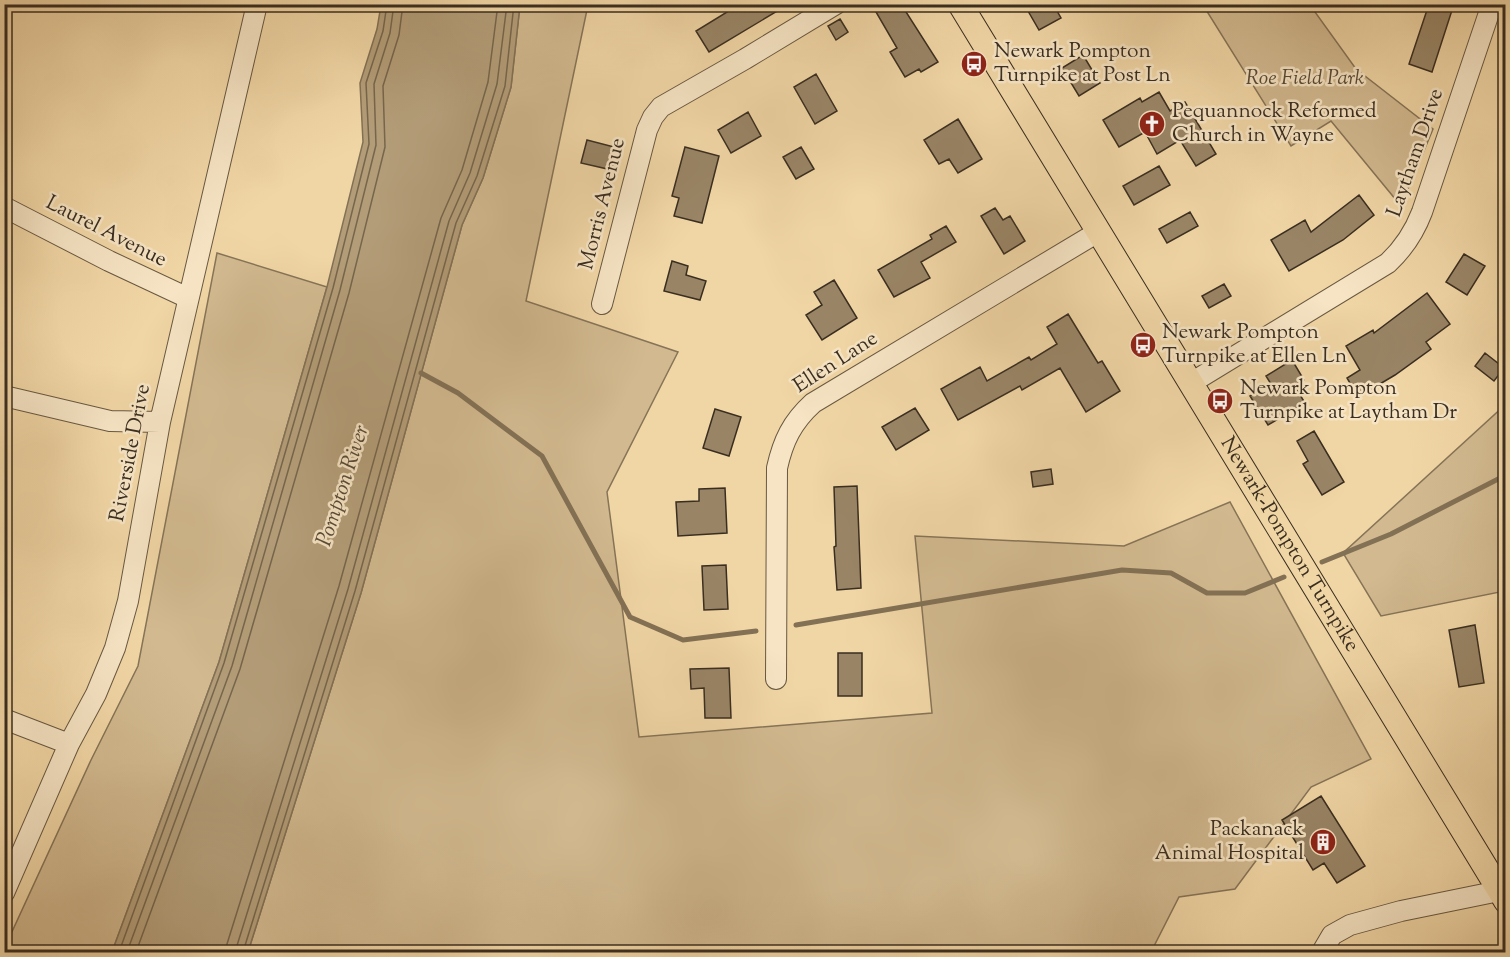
<svg xmlns="http://www.w3.org/2000/svg" width="1510" height="957" font-family="'Sorts Mill Goudy',serif">
<style>
.green{fill:#d2b98f;stroke:#867458;stroke-width:1.5}
.water{fill:#b39d78;stroke:#837155;stroke-width:1.5}
.lines{fill:none;stroke-linecap:round;stroke-linejoin:round}
.shore{stroke:#76664c;stroke-width:1.5}
.stream{stroke:#837155;stroke-width:5}
.building{fill:#998566;stroke:#3a2e21;stroke-width:1.5}
.minor-casing{stroke:#685842;stroke-width:22}
.major-casing{stroke:#3a2e21;stroke-width:26}
.minor{stroke:#f6e4c4;stroke-width:20}
.major{stroke:#f1d6a5;stroke-width:24}
.labels{text-anchor:middle;dominant-baseline:central;stroke-width:5;stroke-linejoin:round;paint-order:stroke}
.poi-label{font-size:21px;fill:#3a2e21;stroke:#f6e4c4;text-anchor:start}
.park-label{font-size:21px;font-style:italic;fill:#584a37;stroke:#f6e4c4}
.street-label{font-size:21px;fill:#3a2e21;stroke:#f6e4c4}
.water-label{font-size:22px;font-style:italic;fill:#584a37;stroke:#f6e4c4}
</style>
<rect width="100%" height="100%" fill="#f1d6a5"/>
<filter id="stains"><feTurbulence type="fractalNoise" baseFrequency=".00333" numOctaves="4"/><feColorMatrix values="0 0 0 0 .2 0 0 0 0 .09 0 0 0 0 .02 0 0 0 .5 -.17"/></filter>
<radialGradient id="worn" r=".72"><stop offset=".6" stop-color="#630" stop-opacity="0"/><stop offset="1" stop-color="#630" stop-opacity=".3"/></radialGradient>
<path class="green" d="M520 5H588L526 301 678 352 607 492 639 737 932 713 915 536 1124 546 1230 502 1371 759 1311 787 1235 889 1179 897 1151 952H248L361 593 462 225 483 178 511 87Z
M1203 5H1310L1356 69 1433 129 1401 206 1331 121 1291 146Z
M217 253 327 287 219 662 112 952H5V947L91 760 138 666Z
M1505 405V591L1381 616 1343 553Z"/>
<path class="water" d="M381 5H520L511 87 483 178 462 225 361 593 248 952H112L219 662 327 287 363 142 360 83 377 29Z"/>
<g class="lines">
<path class="shore" d="M119 952 224 663 333 288 369 144 366 83 383 31 387 4
M127 952 232 666 340 290 376 145 374 84 390 33 394 4
M136 952 240 669 349 293 385 147 383 86 399 35 403 4
M226 952 227 944 339 586 441 218 462 170 488 82 498 4
M235 952 348 589 449 221 470 173 497 84 507 4
M243 952 355 591 456 223 477 176 505 86 514 4"/>
<path class="stream" d="M421 373 458 393 542 456 630 617 683 640 756 631
M1322 562 1391 534 1506 475
M796 625 1122 570 1171 573 1207 593H1245L1284 577"/>
</g>
<path class="building" d="M740 4H789L709 52 696 31Z
M888 4H901L938 62 921 72 919 69 905 77 890 52 897 48 876 12Z
M1024 4H1053L1061 18 1039 30Z
M1429 4H1454L1432 72 1409 64Z
M840 19 848 32 836 40 828 26Z
M1083 55 1100 83 1079 96 1062 68Z
M816 74 837 111 815 124 794 87Z
M1159 92 1170 111 1185 102 1216 154 1196 166 1180 140 1157 154 1145 132 1119 147 1103 120 1140 98 1142 102Z
M748 112 761 136 731 153 718 130Z
M958 119 982 159 958 173 949 159 939 164 924 140Z
M587 140 618 148 612 170 581 163Z
M685 147 719 156 702 223 674 216 679 198 672 196Z
M801 147 814 169 796 179 783 157Z
M1159 166 1170 185 1134 205 1123 186Z
M1359 195 1374 215 1343 240 1289 271 1271 240 1305 220 1311 232Z
M995 208 1003 220 1010 216 1025 241 1004 254 981 216Z
M1190 212 1198 226 1167 243 1159 229Z
M946 226 956 242 921 262 930 278 894 297 878 270 932 239 930 235Z
M1464 254 1485 266 1467 295 1446 282Z
M672 261 688 266 686 275 706 281 700 300 664 291Z
M834 280 857 318 822 340 806 315 822 305 814 292Z
M1224 284 1231 296 1209 308 1202 296Z
M1427 293 1450 324 1426 342 1431 349 1395 375 1358 397 1347 378 1360 370 1346 346 1373 330 1374 333Z
M1068 314 1098 363 1102 361 1120 391 1086 412 1060 368 1022 390 1020 386 958 420 941 389 980 367 987 381 1029 357 1031 360 1057 344 1047 327Z
M1485 353 1504 368 1494 381 1475 366Z
M1292 360 1304 380 1294 385 1305 403 1268 425 1250 396 1271 384 1266 376Z
M915 408 929 430 896 450 882 427Z
M715 409 741 417 729 456 703 448Z
M1314 431 1344 482 1322 495 1303 464 1308 461 1297 441Z
M1051 469 1053 484 1033 487 1031 472Z
M857 486 861 588 837 590 834 547 836 546 834 487Z
M725 488 727 533 678 536 676 502 699 501V489Z
M726 565 728 609 704 610 702 566Z
M1475 625 1484 683 1459 687 1449 630Z
M838 653H862V696H838Z
M729 668 731 718H705L704 688 691 689 690 669Z
M1321 796 1365 866 1337 883 1324 863 1313 870 1282 820Z"/>
<g class="lines">
<defs>
<path id="minor" d="M4 207 109 261 188 298
M602 304 647 130 653 117 661 107 745 59 836 4
M1191 383 1388 263C1404 248 1414 233 1422 212L1492 4
M4 396 110 421 160 422
M776 679 777 468C783 441 792 422 813 403L1098 232
M4 719 69 744
M4 893 69 744 96 694 115 648 128 601 160 422 257 4
M1322 952 1332 935 1350 925 1401 911 1499 891"/>
<g id="major">
<path id="s1" d="M960 4 1506 901"/>
</g>
</defs>
<use href="#minor" class="minor-casing"/>
<use href="#major" class="major-casing"/>
<use href="#minor" class="minor"/>
<use href="#major" class="major"/>
</g>
<defs>
<symbol id="bus-disc" viewBox="-11 -11 22 22"><circle r="9.5" fill="#8f2418" stroke="#f6e4c4"/><path d="M-5-6H5V4H4V6H2V4H-2V6H-4V4H-5ZM-3.5-4V0h7V-4ZM-3.5 1.2v1.5H-2V1.2ZM2 1.2v1.5H3.5V1.2Z" fill="#fff"/></symbol>
<symbol id="church-disc" viewBox="-11 -11 22 22"><circle r="9.5" fill="#8f2418" stroke="#f6e4c4"/><path d="M-1.2-6h2.4v3.5h3.3v2.4h-3.3V6h-2.4V-.1h-3.3v-2.4h3.3Z" fill="#fff"/></symbol>
<symbol id="building-disc" viewBox="-11 -11 22 22"><circle r="9.5" fill="#8f2418" stroke="#f6e4c4"/><path d="M-4-6H4V6H1V3H-1V6H-4ZM-2.5-4.3h1.7v1.8h-1.7ZM.8-4.3h1.7v1.8H.8ZM-2.5-1h1.7V.8h-1.7ZM.8-1h1.7V.8H.8Z" fill="#fff"/></symbol>
</defs>
<g fill-rule="evenodd">
<use href="#bus-disc" x="959" y="49" width="30" height="30"/>
<use href="#church-disc" x="1137" y="109" width="30" height="30"/>
<use href="#bus-disc" x="1128" y="330" width="30" height="30"/>
<use href="#bus-disc" x="1205" y="386" width="30" height="30"/>
<use href="#building-disc" x="1308" y="827" width="30" height="30"/>
</g>
<g class="labels">
<g class="poi-label">
<text x="994" y="52">Newark Pompton<tspan x="994" dy="24">Turnpike at Post Ln</tspan></text>
<text x="1172" y="112">Pequannock Reformed<tspan x="1172" dy="24">Church in Wayne</tspan></text>
<text x="1162" y="333">Newark Pompton<tspan x="1162" dy="24">Turnpike at Ellen Ln</tspan></text>
<text x="1240" y="389">Newark Pompton<tspan x="1240" dy="24">Turnpike at Laytham Dr</tspan></text>
<text x="1304" y="830" text-anchor="end">Packanack<tspan x="1304" dy="24">Animal Hospital</tspan></text>
</g>
<g class="park-label">
<text x="1305" y="79">Roe Field Park</text>
</g>
<g class="street-label">
<text transform="translate(1416 153) rotate(-71)">Laytham Drive</text>
<text transform="translate(603 204) rotate(-76)">Morris Avenue</text>
<text transform="translate(106 232) rotate(27)">Laurel Avenue</text>
<text transform="translate(836 363) rotate(-33)">Ellen Lane</text>
<text transform="translate(131 453) rotate(-79)">Riverside Drive</text>
<text stroke="none"><textPath href="#s1" startOffset="633">Newark-Pompton Turnpike</textPath></text>
</g>
<g class="water-label">
<text transform="translate(344 486) rotate(-72)">Pompton River</text>
</g>
</g>
<rect width="1510" height="957" fill="none" stroke="#f1d6a5" stroke-width="24"/>
<rect x="6" y="6" width="1498" height="945" fill="none" stroke="#3a2e21" stroke-width="3"/>
<rect x="12" y="12" width="1486" height="933" fill="none" stroke="#3a2e21" stroke-width="1.5"/>
<rect width="100%" height="100%" filter="url(#stains)"/>
<rect width="100%" height="100%" fill="url(#worn)"/>
</svg>
